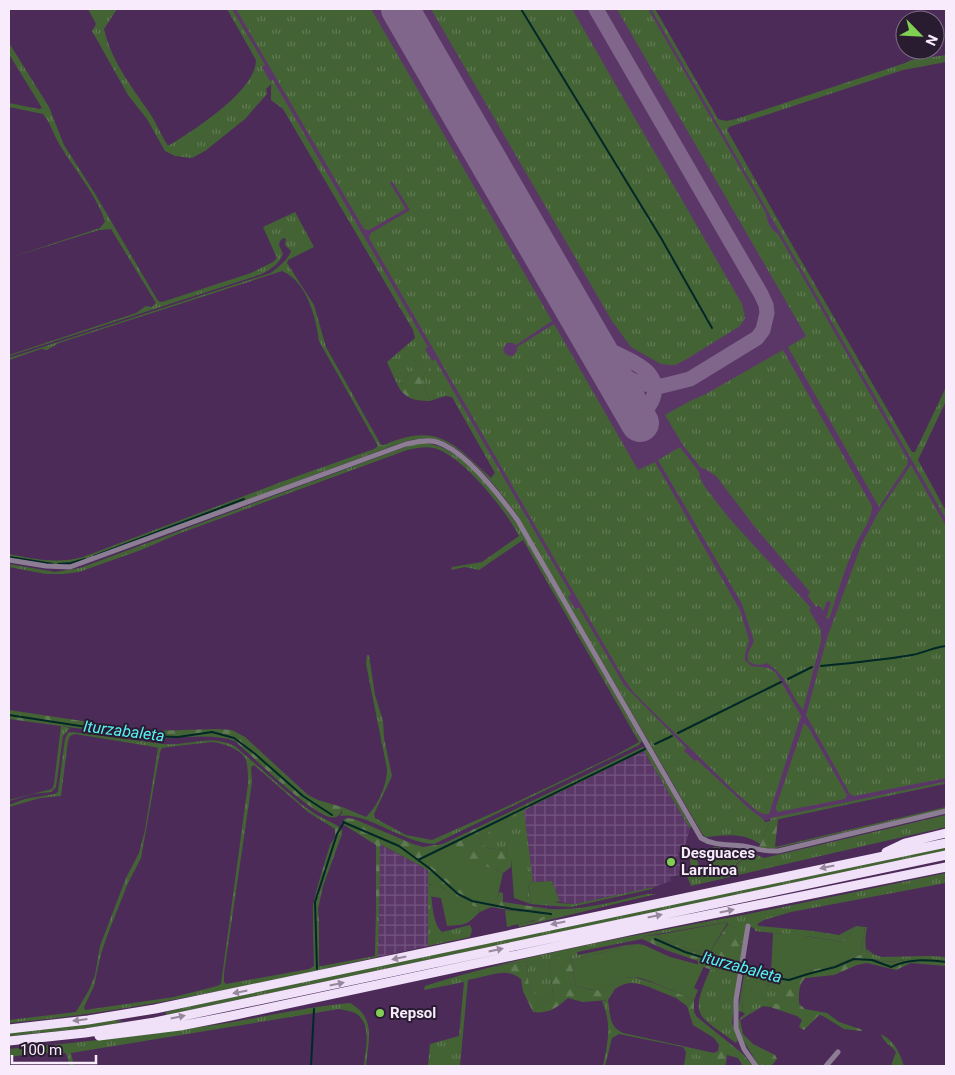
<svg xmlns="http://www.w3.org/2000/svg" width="955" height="1075" font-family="Roboto,sans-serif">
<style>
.built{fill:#5b3768}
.industrial{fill:url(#industrial-grid)}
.grass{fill:url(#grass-tufts);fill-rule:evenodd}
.forest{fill:url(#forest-firs)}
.green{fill:#446335}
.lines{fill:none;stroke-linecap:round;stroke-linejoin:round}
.stream{stroke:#022727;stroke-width:2}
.taxiway{stroke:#80668b;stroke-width:15}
.runway{stroke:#80668b;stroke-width:38}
.street{stroke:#8d7d94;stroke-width:5}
.highway{stroke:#f1e1f8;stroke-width:9}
.oneway{fill:#97889e}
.poi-dot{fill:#7fd052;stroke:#2a1c30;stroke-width:2}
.labels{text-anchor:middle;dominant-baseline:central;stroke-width:4;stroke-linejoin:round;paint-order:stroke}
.poi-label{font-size:15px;font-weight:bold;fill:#f7ebfc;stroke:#2a1c30;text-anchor:start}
.water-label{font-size:16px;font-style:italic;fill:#54f3f5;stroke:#2a1c30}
</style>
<defs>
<pattern id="industrial-grid" width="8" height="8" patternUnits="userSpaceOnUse" patternTransform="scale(1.25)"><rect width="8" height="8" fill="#5b3768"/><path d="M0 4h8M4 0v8" fill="none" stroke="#73547e"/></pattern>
<pattern id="grass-tufts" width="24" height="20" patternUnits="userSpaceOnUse" patternTransform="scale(1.25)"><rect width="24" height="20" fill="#446335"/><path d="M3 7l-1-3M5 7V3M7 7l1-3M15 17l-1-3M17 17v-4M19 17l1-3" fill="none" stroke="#607a53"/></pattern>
<pattern id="forest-firs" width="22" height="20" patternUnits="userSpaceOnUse" patternTransform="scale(1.25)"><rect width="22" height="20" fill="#446335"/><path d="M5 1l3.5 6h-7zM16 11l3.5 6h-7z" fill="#607a53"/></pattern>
</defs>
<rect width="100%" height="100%" fill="#4c2b59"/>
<path class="built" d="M228 9H655L946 514V784L704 833Z"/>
<path class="industrial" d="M644 751 690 829 684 849 678 853 682 870 679 871V875L670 877 671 881 651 888 575 904 560 902 552 881 533 882 524 810Z
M379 844 428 870V946L378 957Z"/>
<path class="grass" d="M88 9H117L104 29C111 60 131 86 149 112 156 122 161 135 168 146 193 131 256 91 256 60L227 9H232L265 65 262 67 270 81 273 80 428 347 425 349 432 361 435 359 571 594 568 597 575 609 579 608 624 685 686 748 684 751 695 761 697 760 752 811 762 818 765 822 770 821 771 818 944 782V784L770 821 760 844C743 832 726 835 706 837L703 835 517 515C499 490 467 447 436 439 426 437 416 439 406 441L77 563 50 565 9 558V554C33 559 58 564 83 557L292 478 374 449 378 446 319 341C316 318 307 281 282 271L59 343 47 350 41 349 9 360V358L271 273C278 267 288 260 291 251L285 245 286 239 283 238 280 241 279 245 283 254C279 264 271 269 262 274L9 356V355L136 313 146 306 152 307 156 303 111 229 99 230 9 258 100 228 105 222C100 200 70 163 58 142 53 133 50 122 43 114L9 107V103L39 109 42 108 9 54V43L49 107 64 145 94 192 158 301 162 302 251 273 273 262 277 258 263 227 295 212 314 247 288 260 287 263 314 305 326 347 381 445H384C438 422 453 443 491 478L495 473 452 397 445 396 430 401 422 381 424 374 429 371 421 366 413 359 414 371 405 377 406 379 404 384 396 382 387 362 415 338 413 330 283 109 271 100V84L266 89 267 94 245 119 205 151 192 158 175 156 165 151 147 119 128 95 92 31 96 24Z
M236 9H371L552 321 516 345 513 343H507L503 349C505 355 507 356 513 356L517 351V347L554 324 638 470 655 462 740 610 749 640 745 655V660L751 666 769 668 776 673 801 716 769 814H764L757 811 733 790 634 693 624 679 369 238 371 233 410 210 392 181 390 183 406 209 369 230 364 229Z
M431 9H572L742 304 745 318 740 326 685 360 675 365H670L661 364 631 347 612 321Z
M617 9H648L766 213C767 222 770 229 778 234L908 460 907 465 879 507 788 347 806 336Z
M651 9H655L718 119 726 121 736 119 905 63 911 60 946 55V62L903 70 729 127 727 130 795 250 912 452H915L919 444 946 387V401L918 460 946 511V519Z
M783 350 872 506C871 521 863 530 857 542 845 566 838 592 830 617L826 619 831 602 827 601 823 611 819 605 816 607 808 596 810 592 755 527 716 476 705 469 701 468 683 445 665 415 690 401 706 394Z
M421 443C463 443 499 500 521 530L642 741 639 745 434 844C403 843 365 811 340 816L342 813V807L366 817C378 806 387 785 387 769L366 664 367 655H369L375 695 383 721 384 738 392 776 374 814 375 818 406 835 432 840 495 812 614 756 639 742 523 540 479 570 465 567 451 570 452 567 482 562 519 536C506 510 462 455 434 448 425 446 415 448 407 450L178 534 141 550 79 572 63 574H46L9 567V564L55 572 80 568 411 445Z
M680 447 699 472 700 478 705 487 728 517 811 608 809 610 821 630V641L803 710C788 691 789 678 767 663 761 666 753 665 748 661V653L754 641 742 604 658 460Z
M911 465 946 526V778L854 796 850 794 806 715 827 638 862 543 878 513Z
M804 723 808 727 847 795 845 799 778 812 776 810V807Z
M61 726 70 728 63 736 56 787 51 792 33 794 9 801V800L52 789 54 784Z
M72 732 163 744C190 746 212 733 236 747L301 804 315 814 338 826 335 829 308 812 254 765 251 767 252 782 224 973V982L226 984 309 969 314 966H321L375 956 376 909 379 911 378 957C256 984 133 1012 9 1023V1020L76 1012 89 990 95 975 100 946 126 878 139 853 145 830 158 748 155 747 75 734 70 736 68 741 61 796 40 798 9 807V805L25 799 55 794 58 792 65 739 68 733ZM212 742C222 743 242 749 246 760 248 767 248 776 248 784L221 984 217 986 174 997 85 1010 84 1007 94 986 101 954 107 936 128 883 141 858 160 752 162 748 168 747Z
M643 747 646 748 691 826 690 829 644 751 530 807 528 803Z
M946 807V809L772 849 775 847Z
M524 810 533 882 528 884 531 904 528 903 527 887 520 852 509 838 506 850 488 848 480 842 479 838Z
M946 815V827L691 886 686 874 691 870 690 861 693 850 702 873 710 870 715 877 731 872 740 861 751 858 755 854 764 858Z
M946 845V851L166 1015V1012L190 1006Z
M946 873V883L791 912 764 920 757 924 759 926 813 931V937L755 931 754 928 746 925 743 945 738 940V929L728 924 727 922 646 936 642 939 577 952 578 955 627 945 637 944 571 960 570 957 549 961 553 995 547 1004C525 991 529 984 527 961L494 967V974L468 980 460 1066H428L430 1044 459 1036 464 982 424 990 425 986C523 955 626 937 727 918 801 904 873 888 946 873Z
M318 885 323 886 318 909 319 921 313 923V905Z
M654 887 652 889 571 907 541 905V900H552L558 903 575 904Z
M647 894H656L536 923 552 916 550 909C583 911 615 901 647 894Z
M428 896H431C433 908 433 924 442 932L470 925 472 930 470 937 428 946Z
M867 949 873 954 882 957 930 956 946 957V966L911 963 909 961C904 959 902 961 897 961 886 962 878 962 868 956Z
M722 969 738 973 732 1023 738 1040 736 1043C697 1014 689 1018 710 970Z
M634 977 654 983 649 987C635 982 626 981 615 989L612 985 623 978Z
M779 981 786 983V1004H771L770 1007 763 1006 740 1020 743 1034 747 1038H742C738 1026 734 1023 745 1014L743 1012 742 999 765 1000C767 988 766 984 779 981Z
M608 1000C610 1014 609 1027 623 1033L696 1049 697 1054 726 1064 725 1066H684L686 1052 683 1047 619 1034 612 1038 605 1066H603C608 1042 612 1024 602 1001Z
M350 1003C377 1018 368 1041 366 1066H364C365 1050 373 1023 355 1013 351 1011 344 1010 339 1009L71 1053 74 1066H70L66 1053H39L9 1057V1049C80 1043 151 1034 221 1024 264 1017 306 1007 350 1003Z
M112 1020 123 1021 114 1024 80 1029 9 1036V1032Z
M881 1034C895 1042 899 1051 904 1066H891L896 1052C891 1045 883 1042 881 1034Z"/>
<path class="forest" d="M407 358 413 359 421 366H429L431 370 424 374 422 381 430 401C413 401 403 398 396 382L404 384 406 379 405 377 414 371 412 368 407 365Z
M9 710 149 731 217 729 232 730 245 737 308 795 318 800 342 807C342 814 337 819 330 817 310 813 253 757 235 741 208 732 179 740 150 738L9 719Z
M528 803 530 807 479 838 480 842 488 848 506 850 508 857 511 858V867L503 873 493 869 497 899 499 892 503 893V902L550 909 552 916 536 923 519 927 518 924 535 921 524 912 491 907 480 912 479 908C474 906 468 905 463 903 450 897 443 882 428 885V870L380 844 379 911 376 909V845L341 823 346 818 354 819 413 844 423 847 443 844Z
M778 819 775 847 772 849 759 847 770 821Z
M338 826 342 830V834L323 886 318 885 330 845 335 837V829Z
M714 847 750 851 755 854C750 859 746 857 741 860 731 867 731 878 715 877L710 870 705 854 709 850Z
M319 921V966H314L313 923Z
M728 924 738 929V940L743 945 738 973 722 969 712 970 698 965V961L666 950 642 939 646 936 657 935 665 941 708 955Z
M856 926 846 940 843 942 813 937V931L839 935Z
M865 927H867C862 955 868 964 898 961 903 961 904 959 909 961L911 963 896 970 867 963 857 965 834 975 805 978C798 986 799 993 799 1004L805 1009 827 1013 839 1022 863 1030 861 1031 844 1029 823 1016 819 1015 804 1030 799 1027 802 1020 797 1016 770 1007 771 1004H786V984C779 981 774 981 768 986L761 978H750L745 981 742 1001 743 1012 738 1011 745 969C781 974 828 972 861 954Z
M570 956 576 986C592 991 597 992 612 985L615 989 608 1000 583 1002 568 998C556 1008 549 1014 533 1012L523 991 521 979C511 972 506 972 494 974V967L527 961C529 984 525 991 547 1004L553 995 549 961Z
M654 983 694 1000V1012L697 1017 743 1054 753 1066H743L738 1058 727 1055 726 1064 712 1061 696 1054V1049L714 1053 718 1051 719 1045 714 1038 693 1025 687 1006 676 998 649 987Z
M742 1038H747L753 1044 775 1055 777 1059 771 1066H759Z"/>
<path class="green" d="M509 838 519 839 520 852 527 853 528 903 514 898 511 858H508L506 850Z
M442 851H448L503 873 497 899 469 894 459 889 431 866 434 855Z
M552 881 560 902 542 900 541 905 531 904 528 884 533 882Z
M435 884 441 887 462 902 479 908 480 912C476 915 474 918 470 921 464 926 455 925 447 926L441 898 428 896V885Z
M505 910 545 914V916C533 922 520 923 507 927Z
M728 922 708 955 665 941 657 935Z
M856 926 865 927 861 954C835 968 800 973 771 972L773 933 792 934 843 942 846 940Z
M637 944 644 945 670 957 704 966 694 988 698 990 694 1000C679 995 646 976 632 977 624 977 620 981 614 984 600 992 590 991 576 986L571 960Z
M750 978H761L768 986 765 1000 754 1001 742 999 745 981Z"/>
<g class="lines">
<path class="stream" d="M521 9 661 238 712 328
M94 556 244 499
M9 557 53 564
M58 564 71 563 85 559
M821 666C852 663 882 660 912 655 924 653 934 647 946 646
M788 679 812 667
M9 715 145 736 178 737 212 732 234 738 254 753 303 796 332 815
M678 733 781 682
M655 744 672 736
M343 822 399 846 429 868 458 894 472 901 512 909 551 914
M418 860 645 749
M655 939 685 952 764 976 789 980 808 974 835 967 854 959 872 960 891 967C910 958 926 960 946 962
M317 969 315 902 337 834 344 822
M311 1066 314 1009"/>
<path class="taxiway" d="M596 9 761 294 766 305 767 313 763 330 757 338 690 379 662 386 644 384 632 380 616 371 604 360
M584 326C593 349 606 396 624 412 640 426 665 395 650 375 642 363 607 350 594 343"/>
<path class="runway" d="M400 9 640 423"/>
<path class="street" d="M9 560 46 566 70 567 406 444C416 442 427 439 437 442 466 451 500 496 518 521L701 838C714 846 728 844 743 846 757 848 762 852 778 851L946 811
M748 926 736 1000V1028L744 1049 756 1066
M826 1066 838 1052"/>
<path class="highway" d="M886 852 905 843 946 833
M9 1029 88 1020 155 1009 946 843
M99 1036 180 1026 231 1016 638 929 946 867
M9 1041 85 1033 155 1022 946 855"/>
</g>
<defs><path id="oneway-solid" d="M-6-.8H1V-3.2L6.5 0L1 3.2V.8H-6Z" transform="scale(1.25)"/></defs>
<g class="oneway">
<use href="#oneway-solid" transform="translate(827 867) rotate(168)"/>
<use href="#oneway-solid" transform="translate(727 911) rotate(-12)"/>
<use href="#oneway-solid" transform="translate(655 916) rotate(-12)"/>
<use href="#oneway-solid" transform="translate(558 923) rotate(168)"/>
<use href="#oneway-solid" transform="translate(496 950) rotate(-12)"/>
<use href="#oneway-solid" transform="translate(399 958) rotate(168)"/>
<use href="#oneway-solid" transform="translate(337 984) rotate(-12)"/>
<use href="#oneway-solid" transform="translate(240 992) rotate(169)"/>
<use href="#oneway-solid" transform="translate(178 1017) rotate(-12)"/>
<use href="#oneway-solid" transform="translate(80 1020) rotate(173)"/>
</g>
<g class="poi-dot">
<circle cx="671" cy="862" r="5"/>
<circle cx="380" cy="1013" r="5"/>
</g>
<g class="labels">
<g class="poi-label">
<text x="681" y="853">Desguaces<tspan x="681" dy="17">Larrinoa</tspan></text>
<text x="390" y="1013">Repsol</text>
</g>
<g class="water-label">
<text transform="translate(124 731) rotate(7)">Iturzabaleta</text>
<text transform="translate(742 967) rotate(15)">Iturzabaleta</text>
</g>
</g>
<rect width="955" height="1075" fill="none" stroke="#f7ebfc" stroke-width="20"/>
<g transform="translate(920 35) rotate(114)"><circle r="24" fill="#2a1c30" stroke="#7c6f82"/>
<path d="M0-4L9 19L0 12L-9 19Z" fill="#7fd052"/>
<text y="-8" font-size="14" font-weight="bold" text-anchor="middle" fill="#f7ebfc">N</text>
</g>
<path d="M12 1055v8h84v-8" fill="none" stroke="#f7ebfc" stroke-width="2.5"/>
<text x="20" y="1055" font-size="15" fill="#f7ebfc" stroke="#2a1c30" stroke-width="4" paint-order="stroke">100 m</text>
</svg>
